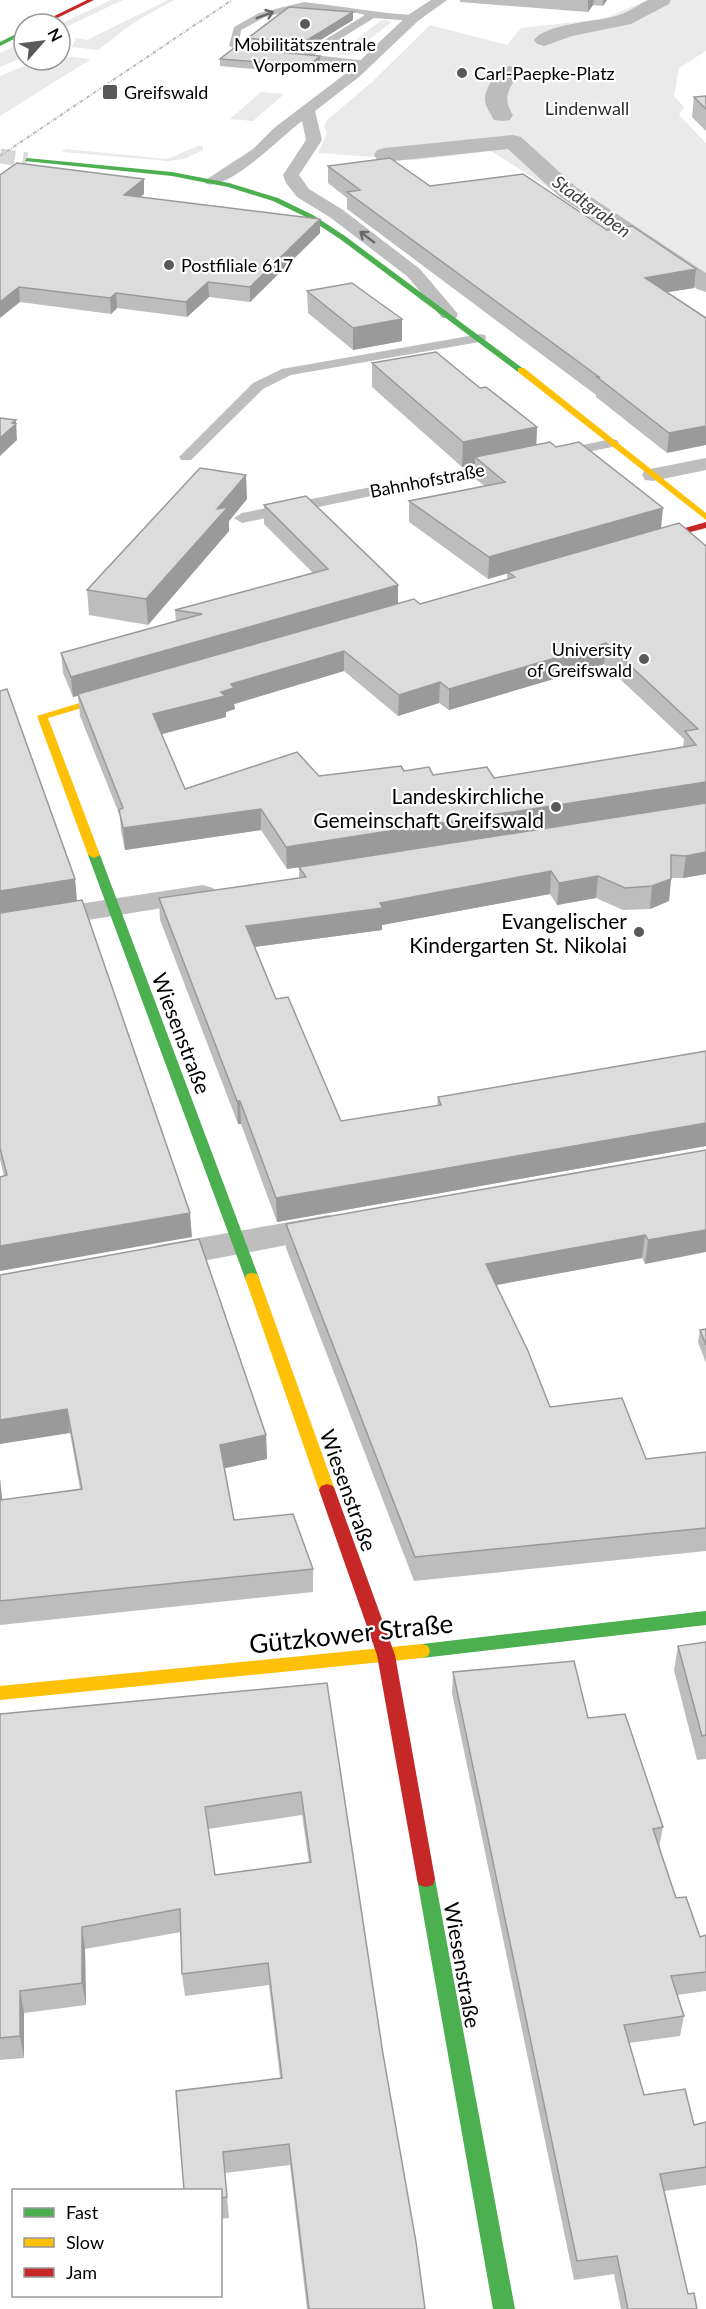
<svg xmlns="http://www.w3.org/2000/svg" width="706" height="2309" font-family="Lato,sans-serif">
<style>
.green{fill:#eaeaea}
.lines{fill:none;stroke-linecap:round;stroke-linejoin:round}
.canal{fill:#bcbcbc;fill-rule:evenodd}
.secondary-tunnel{stroke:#d9d9d9;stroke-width:15;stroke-dasharray:15 8;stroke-linecap:butt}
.lane{fill:#bebebe;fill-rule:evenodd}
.street{fill:#bebebe;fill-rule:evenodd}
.fast{fill:#4caf50;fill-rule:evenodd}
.slow{fill:#ffc107;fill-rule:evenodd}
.jam{fill:#c62828;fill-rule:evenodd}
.rail{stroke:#bdbdbd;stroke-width:2;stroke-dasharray:4 1.5 1 1.5;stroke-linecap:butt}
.wall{fill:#bdbdbd;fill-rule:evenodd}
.shaded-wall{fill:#9a9a9a}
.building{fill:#dcdcdc;stroke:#9a9a9a;stroke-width:1.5;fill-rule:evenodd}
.oneway{stroke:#686868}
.poi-dot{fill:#595959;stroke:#fff;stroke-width:2}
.labels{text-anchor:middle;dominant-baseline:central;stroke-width:4.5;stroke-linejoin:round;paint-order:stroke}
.far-poi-label{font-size:18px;fill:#000;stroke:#fff;text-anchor:start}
.far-park-label{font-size:18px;fill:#2f2f2f;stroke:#fff}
.far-water-label{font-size:18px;font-style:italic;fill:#404040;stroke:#fff}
.far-street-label{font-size:18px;fill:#000;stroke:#fff}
.poi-label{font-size:21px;fill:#000;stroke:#fff;text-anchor:end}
.street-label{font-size:21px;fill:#000;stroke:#fff}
.near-street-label{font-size:26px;fill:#000;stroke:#fff}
</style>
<rect width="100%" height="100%" fill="#fff"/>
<path class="green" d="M111 0H123L60 30V24Z
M168 0H174L133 23 98 50 72 47 76 38 87 40Z
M648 0H706V51L679 68 674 96 684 107 679 115 706 143V288L491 151 415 160 318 153 327 133 324 126 327 120 372 82 430 25 507 45 521 28 603 19Z
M386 20 392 22 349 55H336L380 21Z
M24 42V57L0 67V53Z
M60 56 91 59 0 116V76L39 60H60Z
M261 92 284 94 253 121 230 119Z
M198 146H203V150L184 159 168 161 62 152 66 149 167 159Z"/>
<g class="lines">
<path class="canal" d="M648 0H671L669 4 631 24 572 36 544 46 537 44 534 40C546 23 599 22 619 15 629 12 638 5 648 0Z
M510 66 517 68 520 72C510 87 501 97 513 115L510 120 502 121 494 120C491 114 486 108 485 101 484 88 498 69 510 66Z
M513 135 521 137 576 187 706 273V292L697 289 560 197 508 149 385 162 377 160 374 155 377 150 385 148Z"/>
<path class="secondary-tunnel" d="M0 156 27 160"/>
<path class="lane" d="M304 2C341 6 376 13 413 15L418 18 413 21 374 18 314 55 368 61 370 63 365 66 246 54 229 46 234 27 259 13ZM304 8 357 13 365 15 302 54 248 48 239 45 241 30 265 17Z
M480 334 485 335 486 338 485 341 291 375 263 389 191 460H181L179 457 253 383 282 369Z
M612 439 617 440 619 443 617 446 558 458 551 454 553 451Z
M505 460 510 461 512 464 510 467 242 523 234 518 242 513Z"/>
<path class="street" d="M431 0H447L418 21 359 77 315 111 322 140 299 175 309 189 343 210 420 269 458 314 456 318H442L408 277 331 218 297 197 286 183 283 175 306 140 302 121C283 135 230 190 206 184L204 181 253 149 274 128 349 71 408 15Z
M706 458V470L653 481 645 480 642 475 645 470Z
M203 885 213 888 217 894 213 900 0 934V916Z
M329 1215 341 1219 346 1227 341 1235 159 1269 147 1265 142 1257 147 1249 159 1245Z"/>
<path class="fast" d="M24 30V34L0 46V42Z
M27 158 172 172 229 183 278 198 313 215 345 236 525 370 518 372 340 239 308 218 273 201 228 187 172 176 25 161Z
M94 852 100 855 259 1278 257 1282H247L245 1278 88 855Z
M706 1611V1625L422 1658 416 1656 414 1651 416 1646 422 1644Z
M426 1871 433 1873 435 1879 515 2309H493L417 1879 419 1873Z"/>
<path class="slow" d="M518 368H524L706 513V520L518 372Z
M122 690 127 693 126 695 48 718 100 855 94 858 88 855 37 716Z
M252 1273 257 1274 259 1278 335 1490 333 1494 327 1496 321 1494 319 1490 245 1278 247 1274Z
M422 1644 428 1646 430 1651 428 1656 422 1658 0 1700V1686Z"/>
<path class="jam" d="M87 0H94L45 24H38Z
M706 522V528L644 544 639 541Z
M327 1484 333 1486 335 1490 395 1655 435 1879 433 1885 426 1887 419 1885 417 1879 377 1655 319 1490 321 1486Z"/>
<path class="rail" d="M0 156 232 0"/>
</g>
<path class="wall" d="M460 0H607L603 6 593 5 588 12 460 2Z
M353 20 301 52 248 46V38Z
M246 49 320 56V64L308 74 220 66V59Z
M706 96V131L692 117 694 97Z
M328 166 430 186 607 230 696 269 694 288 667 292 706 318 667 453 596 397V395L347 209V198L328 183Z
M0 175 144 194 140 197 320 233 250 302 209 297 187 317 117 308 111 314 20 302Z
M307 291 402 319V341L353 350 308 313Z
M372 363 480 388 537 427 536 445 661 528 706 546V874L683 878H671L669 901 650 909 623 910 596 898 557 905 550 894 382 925V930L254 947 276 999 341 1121 437 1106 438 1097 706 1051V1146L277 1222 241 1124H238L160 920 159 898 299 878V867L287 869 261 830 125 850 121 831 120 816 80 716 78 696 73 697 63 673 61 653 176 622 175 610 313 573 264 524V505L398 603 420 604 507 579V573L488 579 409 522V501L485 486 474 478 475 464 462 467 372 387ZM604 664 684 739 683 747 494 778 433 775 404 771 319 776 185 789 162 734 226 717V712L235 709 234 704 344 671 398 716 439 703 449 710Z
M247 499 229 521V531L148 625 89 615 87 590Z
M0 691 75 879 77 901 192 1237 4 1176 0 1159Z
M706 1150 645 1264 642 1258 496 1285 550 1407 646 1459 706 1452V1551L414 1581 286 1248V1224Z
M0 1275 266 1435 267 1459 224 1468 234 1520 313 1569V1592L0 1625V1479L2 1500 80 1489 70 1433Z
M706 1329V1363L698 1342 700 1330Z
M706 1642V1759L697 1760 674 1670 678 1646Z
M453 1672 588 1718 663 1827 659 1848 676 1898 700 1937 706 1935V1991L677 1995 684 2016 680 2036 629 2043 644 2095 694 2125 706 2122V2185L664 2191 688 2294 697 2309H621L614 2274 574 2280 452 1693Z
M327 1683 383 2054 425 2309H307L290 2165 225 2173 229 2218 220 2219V2190H184L280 2078 269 1985 185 1996 182 1974 181 1932 85 1949 86 2005 24 2013V2058L0 2060V1714ZM302 1815 309 1863 215 1875 208 1829Z"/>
<path class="shaded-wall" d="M588 0H594L593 5 588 12Z
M603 0H607L603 6Z
M353 12V20L301 52V44Z
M320 56V64L308 74V66Z
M144 179V194L125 210 124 195Z
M320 219V233L250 302V287Z
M696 269 694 288 644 296 645 278Z
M208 282 209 297 187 317 186 302Z
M19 287 20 302 0 318V302Z
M116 293 117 308 111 314 110 298Z
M402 319V341L353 350V328Z
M16 420 17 440 0 456V438Z
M706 426V445L667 453 669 433Z
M537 427 536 452 475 457V464L462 467 463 442Z
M246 475 247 499 229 521V531L148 625 146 599 217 509Z
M663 508 661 529 488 579 489 557Z
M398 585V604L73 697 71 677Z
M606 643 604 664 449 710V689Z
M344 651V671L234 704 235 709 226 712V717L155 736 153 714 221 692 231 684Z
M440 682 439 703 398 716 399 695Z
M706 782V804L287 869 286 847Z
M261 809V830L125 850 123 828Z
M706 852V874L683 878 686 856Z
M551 871 550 894 382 925V930L247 948 246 926 380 903Z
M598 876 596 898 557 905 559 883Z
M75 879 77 902 0 914V891Z
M671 879 669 901 650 909 652 886Z
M237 1101H240L241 1124H238Z
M706 1123V1146L277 1222 276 1198Z
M190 1213 192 1237 0 1271V1246Z
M706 1230V1252L645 1264 648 1240Z
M645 1235 642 1258 485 1287 486 1264Z
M67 1409 70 1433 0 1444V1420Z
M266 1435 267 1459 221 1469 220 1445Z
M0 1479 5 1524 0 1491Z
M82 1927 85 1949 86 2005 82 1983Z
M20 1991 24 2013V2058L20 2036Z"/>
<path class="building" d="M289 7 353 12 301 44 248 38Z
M238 45 246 49 320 56 308 66 220 59Z
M706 96V109L694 97Z
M390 158 430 186 523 174 607 230 632 226 696 269 645 278 706 318V426L669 433 597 377H599L347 192 360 190 328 166Z
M17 163 144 179 124 195 320 219 250 287 208 282 186 302 116 293 110 298 19 287 0 302V175Z
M352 283 402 319 353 328 307 291Z
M436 352 480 388 486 387 537 427 463 442 372 363Z
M0 418 16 420 12 423 16 424 0 438Z
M550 442 556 447 579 442 663 508 489 557 409 501 505 482 475 457Z
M200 468 246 475 217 509 228 507 146 599 87 590Z
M306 496 398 585 71 677 61 653 202 614 175 610 328 569 264 505Z
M679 523 706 546V782L286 847 261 809 123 828 119 810 123 808 78 694 414 599 420 604 515 577 508 572ZM606 643 698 729 685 731 696 745 494 778 487 767 433 775 429 767 404 771 401 766 319 776 297 752 185 789 153 714 225 696 221 692 234 688 231 684 344 651 399 695 440 682 449 689Z
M7 689 75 879 0 891V691Z
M706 803V852L686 856 671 855V879L652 886 625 888 598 876 559 883 551 871 380 903 383 908 246 926 276 999 288 997 341 1121 441 1105 438 1097 706 1051V1123L276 1198 240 1101H237L159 898 306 877 299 867Z
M82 900 190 1213 0 1246V1177L7 1175 0 1148V913Z
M706 1150V1230L648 1240 645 1235 486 1264 528 1351 550 1407 622 1398 646 1459 706 1452V1528L415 1557 286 1224Z
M199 1239 266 1435 220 1445 234 1520 293 1514 313 1569 0 1601V1491L1 1500 82 1489 67 1409 0 1420V1275Z
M706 1329V1345L700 1330Z
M706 1642V1735L702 1736 678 1646Z
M574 1661 588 1718 625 1714 663 1827 653 1829 676 1898 686 1897 700 1937 706 1935V1972L671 1976 684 2016 624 2025 644 2095 685 2089 694 2125 706 2122V2167L660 2174 688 2294 694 2293 697 2309H628L617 2256 577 2261 453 1672Z
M327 1683 383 2054 416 2242 425 2309H309L289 2144 223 2152 227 2197 220 2198V2190H184L176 2091 282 2078 268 1963 182 1974 180 1909 82 1927V1983L20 1991V2036L0 2038V1714ZM301 1792 311 1862 215 1875 205 1807Z"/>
<defs><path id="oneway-shaft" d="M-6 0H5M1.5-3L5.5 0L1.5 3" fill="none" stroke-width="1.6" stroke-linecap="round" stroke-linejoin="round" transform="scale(1.5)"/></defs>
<g class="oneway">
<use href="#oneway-shaft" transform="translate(265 15) rotate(-21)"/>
<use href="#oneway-shaft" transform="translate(367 237) rotate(-143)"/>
</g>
<g class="poi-dot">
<circle cx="305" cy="24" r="6"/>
<circle cx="462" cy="73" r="6"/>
<rect x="102" y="84" width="16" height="16" rx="3"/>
<circle cx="169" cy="265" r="6"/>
<circle cx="644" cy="659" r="6"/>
<circle cx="556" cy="807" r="6"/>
<circle cx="639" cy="932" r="6"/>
</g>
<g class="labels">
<g class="far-poi-label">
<text x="305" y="44" text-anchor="middle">Mobilitätszentrale<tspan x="305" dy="21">Vorpommern</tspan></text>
<text x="474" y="73">Carl-Paepke-Platz</text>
<text x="124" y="92">Greifswald</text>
<text x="181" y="265">Postfiliale 617</text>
<text x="632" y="649" text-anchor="end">University<tspan x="632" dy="21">of Greifswald</tspan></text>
</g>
<g class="far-park-label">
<text x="587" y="108">Lindenwall</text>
</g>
<g class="far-water-label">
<text transform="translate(592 206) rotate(36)">Stadtgraben</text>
</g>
<g class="far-street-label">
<text transform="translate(427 480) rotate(-11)">Bahnhofstraße</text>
</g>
<g class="poi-label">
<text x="544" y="795">Landeskirchliche<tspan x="544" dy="24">Gemeinschaft Greifswald</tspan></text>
<text x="627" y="920">Evangelischer<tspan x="627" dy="24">Kindergarten St. Nikolai</tspan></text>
</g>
<g class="street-label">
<text transform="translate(182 1033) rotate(69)">Wiesenstraße</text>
<text transform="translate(349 1490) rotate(70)">Wiesenstraße</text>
<text transform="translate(463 1965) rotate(80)">Wiesenstraße</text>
</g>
<g class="near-street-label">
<text transform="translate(351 1633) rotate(-6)">Gützkower Straße</text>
</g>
</g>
<rect x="12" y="2189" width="210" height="108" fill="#ffffff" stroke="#999999" stroke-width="1.5"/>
<rect x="24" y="2208" width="30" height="9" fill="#4caf50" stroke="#999999" stroke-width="1.5"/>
<text x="66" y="2219" font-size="18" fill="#000000">Fast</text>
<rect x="24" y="2238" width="30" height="9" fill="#ffc107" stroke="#999999" stroke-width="1.5"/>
<text x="66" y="2249" font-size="18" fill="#000000">Slow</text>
<rect x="24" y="2268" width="30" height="9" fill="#c62828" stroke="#999999" stroke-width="1.5"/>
<text x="66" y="2279" font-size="18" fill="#000000">Jam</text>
<g transform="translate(42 42) rotate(62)"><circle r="28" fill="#ffffff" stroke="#999999" stroke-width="1.5"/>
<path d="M0-4.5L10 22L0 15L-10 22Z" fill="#595959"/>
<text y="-9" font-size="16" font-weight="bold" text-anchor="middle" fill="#000000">N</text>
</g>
</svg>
